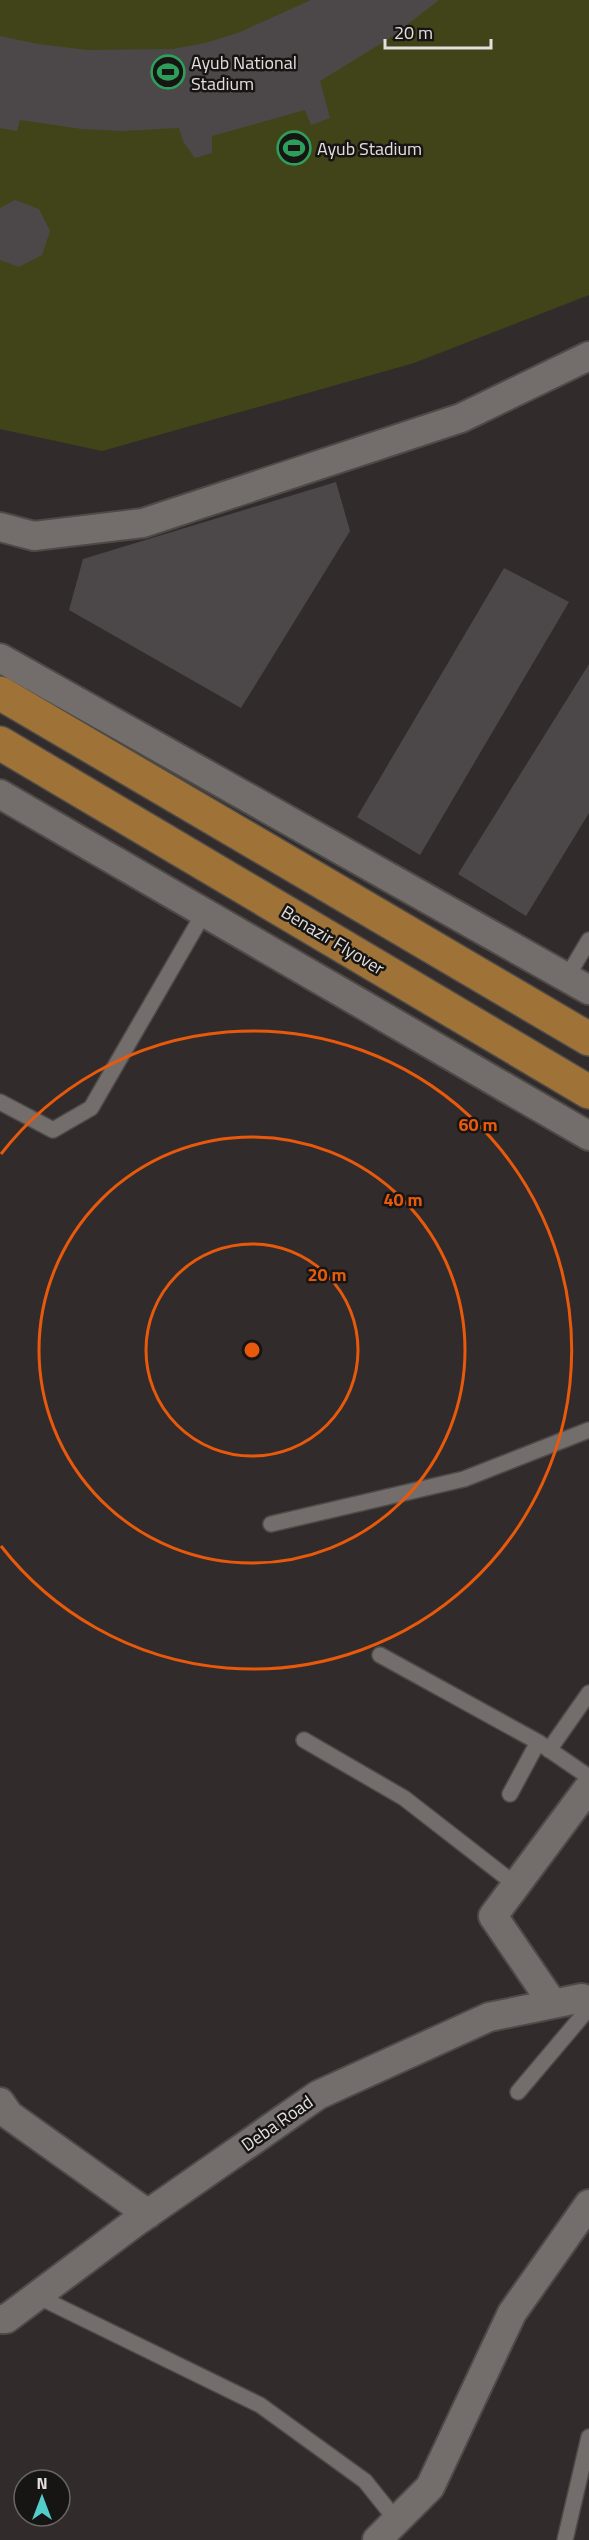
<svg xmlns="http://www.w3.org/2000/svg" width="589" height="2540" font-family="'Titillium Web',sans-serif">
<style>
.green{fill:#404418}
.building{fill:#4c484a}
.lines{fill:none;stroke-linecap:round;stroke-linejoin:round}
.service-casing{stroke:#4d4a48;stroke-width:18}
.minor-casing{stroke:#4d4a48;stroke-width:32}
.primary-casing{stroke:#4d4a48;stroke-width:36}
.service{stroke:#736e6c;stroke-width:15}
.minor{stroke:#736e6c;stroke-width:28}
.primary{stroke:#9f7237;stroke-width:33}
.ring{fill:none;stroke:#e8590c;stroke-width:3}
.labels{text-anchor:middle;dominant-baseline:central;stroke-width:5;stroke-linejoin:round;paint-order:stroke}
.poi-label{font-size:18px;fill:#e2dfdd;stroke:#171514;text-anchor:start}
.street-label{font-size:18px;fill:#e2dfdd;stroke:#171514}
.centre{fill:#e8590c;stroke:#171514;stroke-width:3}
.ring-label{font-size:18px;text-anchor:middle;font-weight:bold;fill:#e8590c;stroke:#171514;stroke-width:5;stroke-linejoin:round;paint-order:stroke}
</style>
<rect width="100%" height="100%" fill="#312c2b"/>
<path class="green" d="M0 0H589V295L414 363 102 451 0 429Z"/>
<path class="building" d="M311 0H439L387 40 320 81 330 118 311 125 305 110 212 136V153L195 158 184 143 179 128 123 131 82 129 20 120 17 131 0 128V36L38 44 88 50 173 49 205 43 238 33Z
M15 200 39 209 50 231 42 255 19 267 0 260V208Z
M336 482 350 531 241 708 69 610 83 559Z
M504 568 569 602 420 855 357 817Z
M589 664V813L526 916 458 874Z"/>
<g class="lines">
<defs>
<path id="service" d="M567 977 589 940
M0 1102 53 1130 91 1108 205 911
M271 1524 464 1479 589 1430
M380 1655 538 1742 589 1777
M304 1740 404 1798 516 1885
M549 1750 589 1693
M510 1794 538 1742
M518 2092 589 2008
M37 2296 260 2405 365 2481 397 2521
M565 2540 589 2437"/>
<path id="minor" d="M0 527 34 536 143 523 461 418 589 356
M0 658 589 990
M0 794 589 1136
M553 2004 493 1916 589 1787
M0 2102 9 2115 148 2214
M0 2319H6L133 2224 318 2095 489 2017 582 1998 589 2002
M377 2540 430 2487 512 2313 589 2204"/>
<path id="primary" d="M0 693 589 1039
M0 743 589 1092"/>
</defs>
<use href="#service" class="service-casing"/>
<use href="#minor" class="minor-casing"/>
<use href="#primary" class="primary-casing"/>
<use href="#service" class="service"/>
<use href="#minor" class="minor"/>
<use href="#primary" class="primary"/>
</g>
<g class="ring">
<circle cx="252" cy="1350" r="106"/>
<circle cx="252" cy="1350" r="213"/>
<path d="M1 1154A319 319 0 1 1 1 1546"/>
</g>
<defs>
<symbol id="stadium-ring" viewBox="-11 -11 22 22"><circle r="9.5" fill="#171514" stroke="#2e9e5b" stroke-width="1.5"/><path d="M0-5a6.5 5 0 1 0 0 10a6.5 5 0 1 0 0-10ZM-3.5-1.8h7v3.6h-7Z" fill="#2e9e5b"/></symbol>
</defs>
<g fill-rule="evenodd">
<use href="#stadium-ring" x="149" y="53" width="38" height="38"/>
<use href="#stadium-ring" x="275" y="129" width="38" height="38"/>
</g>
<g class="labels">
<g class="poi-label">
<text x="191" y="62">Ayub National<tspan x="191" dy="21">Stadium</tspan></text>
<text x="317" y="148">Ayub Stadium</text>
</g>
<g class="street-label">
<text transform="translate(333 940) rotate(31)">Benazir Flyover</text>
<text transform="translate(277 2123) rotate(-35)">Deba Road</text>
</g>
</g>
<circle cx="252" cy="1350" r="9" class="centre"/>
<g class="ring-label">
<text x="478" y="1131">60 m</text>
<text x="403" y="1206">40 m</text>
<text x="327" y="1281">20 m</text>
</g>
<g transform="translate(42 2498)"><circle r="28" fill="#171514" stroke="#686664" stroke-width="1.5"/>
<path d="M0-4.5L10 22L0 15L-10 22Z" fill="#53cdc9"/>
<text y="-9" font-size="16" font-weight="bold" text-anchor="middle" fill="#e2dfdd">N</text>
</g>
<path d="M385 39v9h106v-9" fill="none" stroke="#e2dfdd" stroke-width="3"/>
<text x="394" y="39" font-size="18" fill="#e2dfdd" stroke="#171514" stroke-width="4.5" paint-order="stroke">20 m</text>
</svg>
